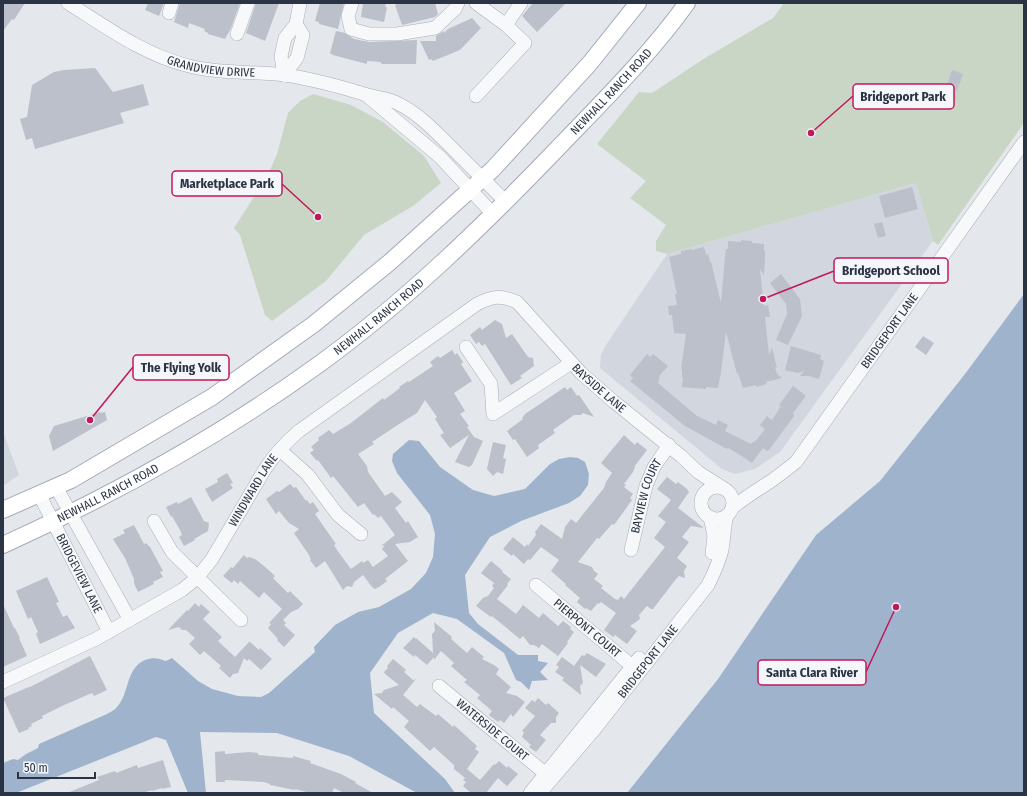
<svg xmlns="http://www.w3.org/2000/svg" width="1027" height="796" font-family="'Fira Sans Condensed',sans-serif">
<style>
.built{fill:#d2d6de}
.green{fill:#c9d6c5}
.water{fill:#9fb4cc}
.building{fill:#bbc0ca}
.lines{fill:none;stroke-linecap:round;stroke-linejoin:round}
.minor-casing{stroke:#a9aeb7;stroke-width:14}
.major-casing{stroke:#a3abb8;stroke-width:18}
.minor{stroke:#f7f8fa;stroke-width:13}
.major{stroke:#fff;stroke-width:16}
.labels{text-anchor:middle;dominant-baseline:central;stroke-width:4;stroke-linejoin:round;paint-order:stroke}
.street-label{font-size:12px;fill:#2b3445;stroke:#f4f6f9}
.leader{fill:none;stroke:#c2185b;stroke-width:1.5}
.callout-dot{fill:#c2185b;stroke:#f4f6f9;stroke-width:1.5}
.callout{fill:#f4f6f9;stroke:#c2185b;stroke-width:1.5}
.callout-label{font-size:13px;text-anchor:middle;font-weight:bold;fill:#2b3445}
</style>
<rect width="100%" height="100%" fill="#e4e7ec"/>
<path class="built" d="M916 183 933 241 780 452 755 469 735 474 722 469 600 368 601 355 606 345 667 254Z
M3 432 19 475 3 486Z"/>
<path class="green" d="M784 3H1024V123L938 245 933 241 916 183 667 254 656 251V241L666 225 630 198 646 181 597 144 639 92 652 93 705 58 773 18Z
M313 94 351 105 383 122 424 156 441 183 413 206 364 235 326 281 272 321 265 315 240 235 234 228 268 175 277 154 288 113 300 101Z"/>
<path class="water" d="M1024 294V793H627L718 679 816 535 880 481 965 374Z
M409 440 419 441 440 467 473 490 494 496 525 489 550 464 559 459 570 457 578 458 585 462 589 474 588 485 580 496 569 503 521 521 490 537 465 575 469 613 478 624 518 655H538V661L548 663 540 672 548 680 532 681 529 690 521 682 516 680 504 653 457 619 433 613 398 633 370 673 374 713 445 779 455 793H417L349 756 277 733 200 732 206 793H188L166 740 156 737 16 793H3V763L13 759 18 760 26 754 38 748 39 744 107 714C110 712 115 710 117 707 130 693 125 669 145 660 153 657 158 658 166 661L172 658 198 681 212 689 238 696 261 697 269 693 315 652 314 647 335 625 358 612 379 607 411 589 426 573 433 557 435 534 430 515 397 473 392 461 393 454Z"/>
<path class="building" d="M3 3H25L14 20 12 19 3 31Z
M148 3H164L159 16 145 10Z
M180 3H240L231 28 225 39 208 34V33L204 31 205 29 189 23 188 28 174 22Z
M256 3H279L265 41 246 33Z
M320 3H344L338 29 319 24V22L315 21Z
M363 3H386L385 7H387L384 22 361 17Z
M400 3H435L438 14 435 17 402 25 395 5Z
M533 3H566L537 32 522 16Z
M472 18 481 28 460 50 433 61 431 59 429 60 420 41H436V36L444 31V33L448 29Z
M336 31 345 33 354 39 369 42 417 40 416 64H382L380 62 367 61V64L333 55 330 53Z
M95 68 113 92 143 84 149 105 120 113 124 123 35 149 32 138 26 140 20 119 27 117 32 85 54 72 64 70Z
M952 70 963 74 957 91 946 88Z
M912 187 918 209 885 218 879 196Z
M882 222 886 236 878 238 874 224Z
M741 240 752 241V243L764 244V251H765V259L764 275 760 269 764 306 768 305 770 317H765L769 355 772 348 777 368 775 367 777 374 782 378 766 382 767 384 756 387V385L743 388 738 373 737 374 726 332 721 372 718 388 706 387V389L682 387 683 377H682V369H681L686 334 674 333 672 315H669L668 306 677 305 675 294H677L669 257 681 254V251L691 249 692 250 704 247 706 255 708 254 710 262H711L721 303 725 257 726 249H728V241L741 242Z
M781 274 800 299 802 316 788 345 776 340 787 314 786 304 770 283Z
M495 320 502 324 506 338 512 334 528 357 533 358 534 366 520 376 522 378 511 385 485 344 482 346 479 342 476 344 470 335 480 327 482 330Z
M923 336 934 343 926 355 915 347Z
M791 346 821 355 820 359 824 361 819 379 809 376H800L804 371 798 373 785 370Z
M452 350 455 355 457 353 463 362 461 364 472 381 454 393 465 411 460 414 469 426 467 427 474 437 483 441 472 465 469 467 455 462 469 435 450 448 440 435 444 433 435 419 437 417 425 400 417 413 399 424 372 442 374 444 358 454 367 466 368 472 385 496 392 492 402 502 395 508 406 523 408 521 418 537 410 542 395 544 408 561 385 579 387 581 379 587 375 589 372 587 363 575 354 582 352 587 347 586 343 590 325 561 316 568 310 560H311L309 555 294 533 299 529 289 523 279 511 276 514 266 499 277 491 279 492 290 484 294 488 296 487 306 501 307 500 310 504 313 502 319 511 315 514 336 544 334 545 337 550 351 569 362 561 363 563 368 560 373 567 388 556 382 549 385 545 381 546 395 535 381 516 378 518 374 514 373 515 364 503 358 507 333 476 331 478 318 460 317 461 310 453 314 450 311 447 319 440 318 438 329 430 333 434 351 423 383 398 384 400 400 388 399 387 408 381 409 382 433 366 430 362 438 356 440 358Z
M647 354 650 357 653 354 668 366 660 375 658 383 697 416 716 425 718 420 728 425 725 431 751 444 754 441 755 442 765 429 760 425 767 416 772 420 781 406 779 405 793 386 805 395V397L793 413 794 416 769 450 767 451 763 448 752 463 737 453 728 448 727 449 685 426 630 381 633 378 630 375Z
M565 387 567 390 571 387 577 396 579 395 594 417 583 413 581 415H574L553 430 555 433 538 445 539 448 527 457 515 439 513 440 507 431 523 419 522 418 525 414Z
M100 413 105 412 107 420 53 451 49 436 54 426 100 412Z
M624 435 635 445 637 442 647 450 634 467H635L633 472 624 484 626 485 624 487 633 494 630 498 632 500 614 525 612 524 599 539 597 538 578 562 592 567 594 571 598 574 594 579 603 586 601 588 615 599 618 600 621 596 624 599 665 547 654 538 666 522 658 516 671 500 657 489 667 477 676 484 678 482 687 489 689 492 678 508 704 528 691 526 682 537 689 542 677 558 687 566 684 571 685 578 679 576 676 579 653 609H651L647 606 639 615 640 619 630 626 637 631 627 644 615 635 613 637 604 630 616 613 601 602 599 604 598 603 591 611 586 608 585 609 577 602 580 598 565 585 566 584 551 571 559 560 541 547 530 560 528 559 524 564 513 554 512 556 503 549 513 537 525 547 527 544 528 546 536 535 535 532 541 524 562 539 565 527 571 519 576 523 604 488 606 482 612 473 601 463Z
M493 442 506 445 503 458 506 459 503 474 497 472 493 476 487 469Z
M227 473 233 483 230 484 233 488 212 502 205 489 218 482 217 479Z
M191 497 204 521 209 523 208 531 194 539 195 540 184 546 179 537 182 535 180 530 172 516 171 517 166 507 177 502 178 504Z
M134 525 144 544 146 543 150 547 163 571 160 572 163 577 153 582 154 584 138 592 134 583V579L125 558 113 539 125 533 123 530Z
M244 555 247 558 249 557 255 559 264 566 275 576 273 578 288 593 290 591 303 604 298 609 291 612 283 620 286 623 284 625 295 635 284 647 277 640 278 639 268 628 271 624 269 623 282 609 264 592 259 598 240 581 238 584 234 580 232 583 223 576 231 567 233 568Z
M491 561 503 571 502 572 511 579 507 584 508 585 497 599 516 614 523 605 539 618 543 613 558 626 563 621 571 627 570 629 574 632 567 642 568 643 558 656 542 644 539 648 534 645H530L523 636 520 639 492 616 491 617 476 606 483 598 488 596 494 588 492 586 494 583 481 573Z
M47 577 59 602 56 603 63 617 67 615 75 628 40 644 36 634 38 632 31 617 28 619 16 591Z
M195 603 199 607 201 604 210 612 203 619 222 637 218 641 235 657 250 641V643V642L259 650 260 648 272 659 261 670 249 659 247 661 244 658 238 673 233 674 230 678 219 668 221 666 204 651 200 655 189 644 195 638 186 630H182L179 627 168 630 187 610 188 611Z
M3 604 14 628H15L20 638H19L27 656 3 667Z
M434 622 452 637 451 639 467 653 472 647 484 657 482 659 494 665 499 669 496 674 511 687 506 693 517 696 525 702 513 717 511 714 504 723 500 720 498 722 489 715 492 711 477 698 480 695 464 682 467 680 451 666 454 663 441 651 434 660V657L427 665 415 655 414 657 403 648 414 637 416 639V638L433 653 432 634 435 631Z
M587 653 606 664 596 677 580 665 583 683 580 686 581 695 562 680 564 678 555 672 559 667 556 665 562 657 574 666 582 655 584 656Z
M90 656 107 690 94 696 92 693 62 706 42 716 43 718 31 724 32 726 28 728 29 729 19 733 3 698 29 687H30Z
M393 659 406 670 404 672 413 680 412 681 416 679 403 695 417 707 420 704 436 716 438 714 453 727 454 725 477 746 475 749 479 752 467 769 480 780 494 764 495 765 499 761 507 768 508 766 518 774 507 786 498 778 486 793H471L463 786 466 782 463 780 465 778 454 769V765L434 747 430 751 404 727 409 721 393 707 392 709 374 694 382 693 384 690 399 685 385 674 384 672 388 668 387 666Z
M538 698 546 705 548 703 559 713 556 717V723H551L540 735 546 740 536 752 529 747 531 745 522 737 524 732 522 731 535 716 525 708 532 700 535 702Z
M225 751V754L249 752 258 753V755L293 758V756L311 761 310 763 341 774 356 782 355 783 373 793H344L334 788 332 793H310L295 789V790L270 785V784L264 782 225 780V782H216L215 752Z
M163 760 171 787 162 789V788L152 791 151 790 143 793H67L99 780 97 777 115 771 116 773 137 765 138 768Z"/>
<g class="lines">
<defs>
<g id="minor">
<path id="s1" d="M68 3C106 27 144 55 189 66 220 74 253 71 285 75 312 79 338 86 364 94 376 98 388 98 399 104 417 113 432 128 446 142 466 162 486 182 506 202"/>
<path d="M352 3 348 16 351 29 369 34H397L435 28 455 9 458 3"/>
<path d="M476 3 506 25 525 43 476 96"/>
<path d="M169 13 172 3"/>
<path d="M506 25 521 3"/>
<path d="M237 34 248 3"/>
<path d="M284 75 281 56 285 38 296 24 300 3"/>
<path d="M284 75 297 58 303 35 296 24"/>
<path d="M366 95 440 157 493 214"/>
<path d="M466 347 491 384 493 414 571 363"/>
<path d="M280 450 308 475 338 515 361 534"/>
<path d="M56 487 130 620"/>
<circle cx="717" cy="503" r="16"/>
<path id="s2" d="M39 494 109 632"/>
<path id="s3" d="M732 508C743 499 754 492 765 485 776 478 786 470 796 462L1024 142"/>
<path d="M710 517 714 536 712 553"/>
<path d="M154 521 172 552 241 620"/>
<path id="s4" d="M631 550 646 486 654 467 669 445"/>
<path id="s5" d="M536 585 638 671"/>
<path id="s6" d="M3 682 96 639 182 590 197 578 212 559 265 469C275 454 286 442 299 431L477 304C493 296 500 295 517 302L581 373 613 401 681 456 698 472 723 488"/>
<path id="s7" d="M439 686 546 774"/>
<path d="M530 793 639 658"/>
<path id="s8" d="M540 793 594 730 708 585C714 573 719 562 722 550 724 538 724 527 727 515"/>
</g>
<g id="major">
<path d="M3 510 71 480 212 397 314 324 390 262 493 169 590 63 638 3"/>
<path id="s9" d="M3 545C113 495 220 436 318 365 405 302 483 226 557 149 602 102 649 56 687 3"/>
</g>
</defs>
<use href="#minor" class="minor-casing"/>
<use href="#major" class="major-casing"/>
<use href="#minor" class="minor"/>
<use href="#major" class="major"/>
</g>
<g class="labels">
<g class="street-label">
<text stroke="none"><textPath href="#s1" startOffset="159">GRANDVIEW DRIVE</textPath></text>
<text stroke="none"><textPath href="#s9" startOffset="765">NEWHALL RANCH ROAD</textPath></text>
<text stroke="none"><textPath href="#s9" startOffset="441">NEWHALL RANCH ROAD</textPath></text>
<text stroke="none"><textPath href="#s3" startOffset="240">BRIDGEPORT LANE</textPath></text>
<text stroke="none"><textPath href="#s6" startOffset="780">BAYSIDE LANE</textPath></text>
<text stroke="none"><textPath href="#s6" startOffset="325">WINDWARD LANE</textPath></text>
<text stroke="none"><textPath href="#s9" startOffset="117">NEWHALL RANCH ROAD</textPath></text>
<text stroke="none"><textPath href="#s4" startOffset="56">BAYVIEW COURT</textPath></text>
<text stroke="none"><textPath href="#s2" startOffset="89">BRIDGEVIEW LANE</textPath></text>
<text stroke="none"><textPath href="#s5" startOffset="67">PIERPONT COURT</textPath></text>
<text stroke="none"><textPath href="#s8" startOffset="170">BRIDGEPORT LANE</textPath></text>
<text stroke="none"><textPath href="#s7" startOffset="69">WATERSIDE COURT</textPath></text>
</g>
</g>
<path class="leader" d="M811 133L853 96M318 217L282 184M763 299L834 271M90 420L133 367M896 607L866 672"/>
<g class="callout-dot">
<circle cx="811" cy="133" r="4"/>
<circle cx="318" cy="217" r="4"/>
<circle cx="763" cy="299" r="4"/>
<circle cx="90" cy="420" r="4"/>
<circle cx="896" cy="607" r="4"/>
</g>
<g class="callout">
<rect x="853" y="84" width="101" height="25" rx="4"/>
<rect x="172" y="171" width="110" height="25" rx="4"/>
<rect x="834" y="258" width="114" height="25" rx="4"/>
<rect x="133" y="355" width="96" height="25" rx="4"/>
<rect x="758" y="660" width="108" height="25" rx="4"/>
</g>
<g class="callout-label">
<text x="903" y="101">Bridgeport Park</text>
<text x="227" y="188">Marketplace Park</text>
<text x="891" y="275">Bridgeport School</text>
<text x="181" y="372">The Flying Yolk</text>
<text x="812" y="677">Santa Clara River</text>
</g>
<rect width="1027" height="796" fill="none" stroke="#2b3445" stroke-width="8"/>
<path d="M18 772v6h77v-6" fill="none" stroke="#2b3445" stroke-width="2"/>
<text x="24" y="772" font-size="12" fill="#2b3445" stroke="#f4f6f9" stroke-width="3" paint-order="stroke">50 m</text>
</svg>
